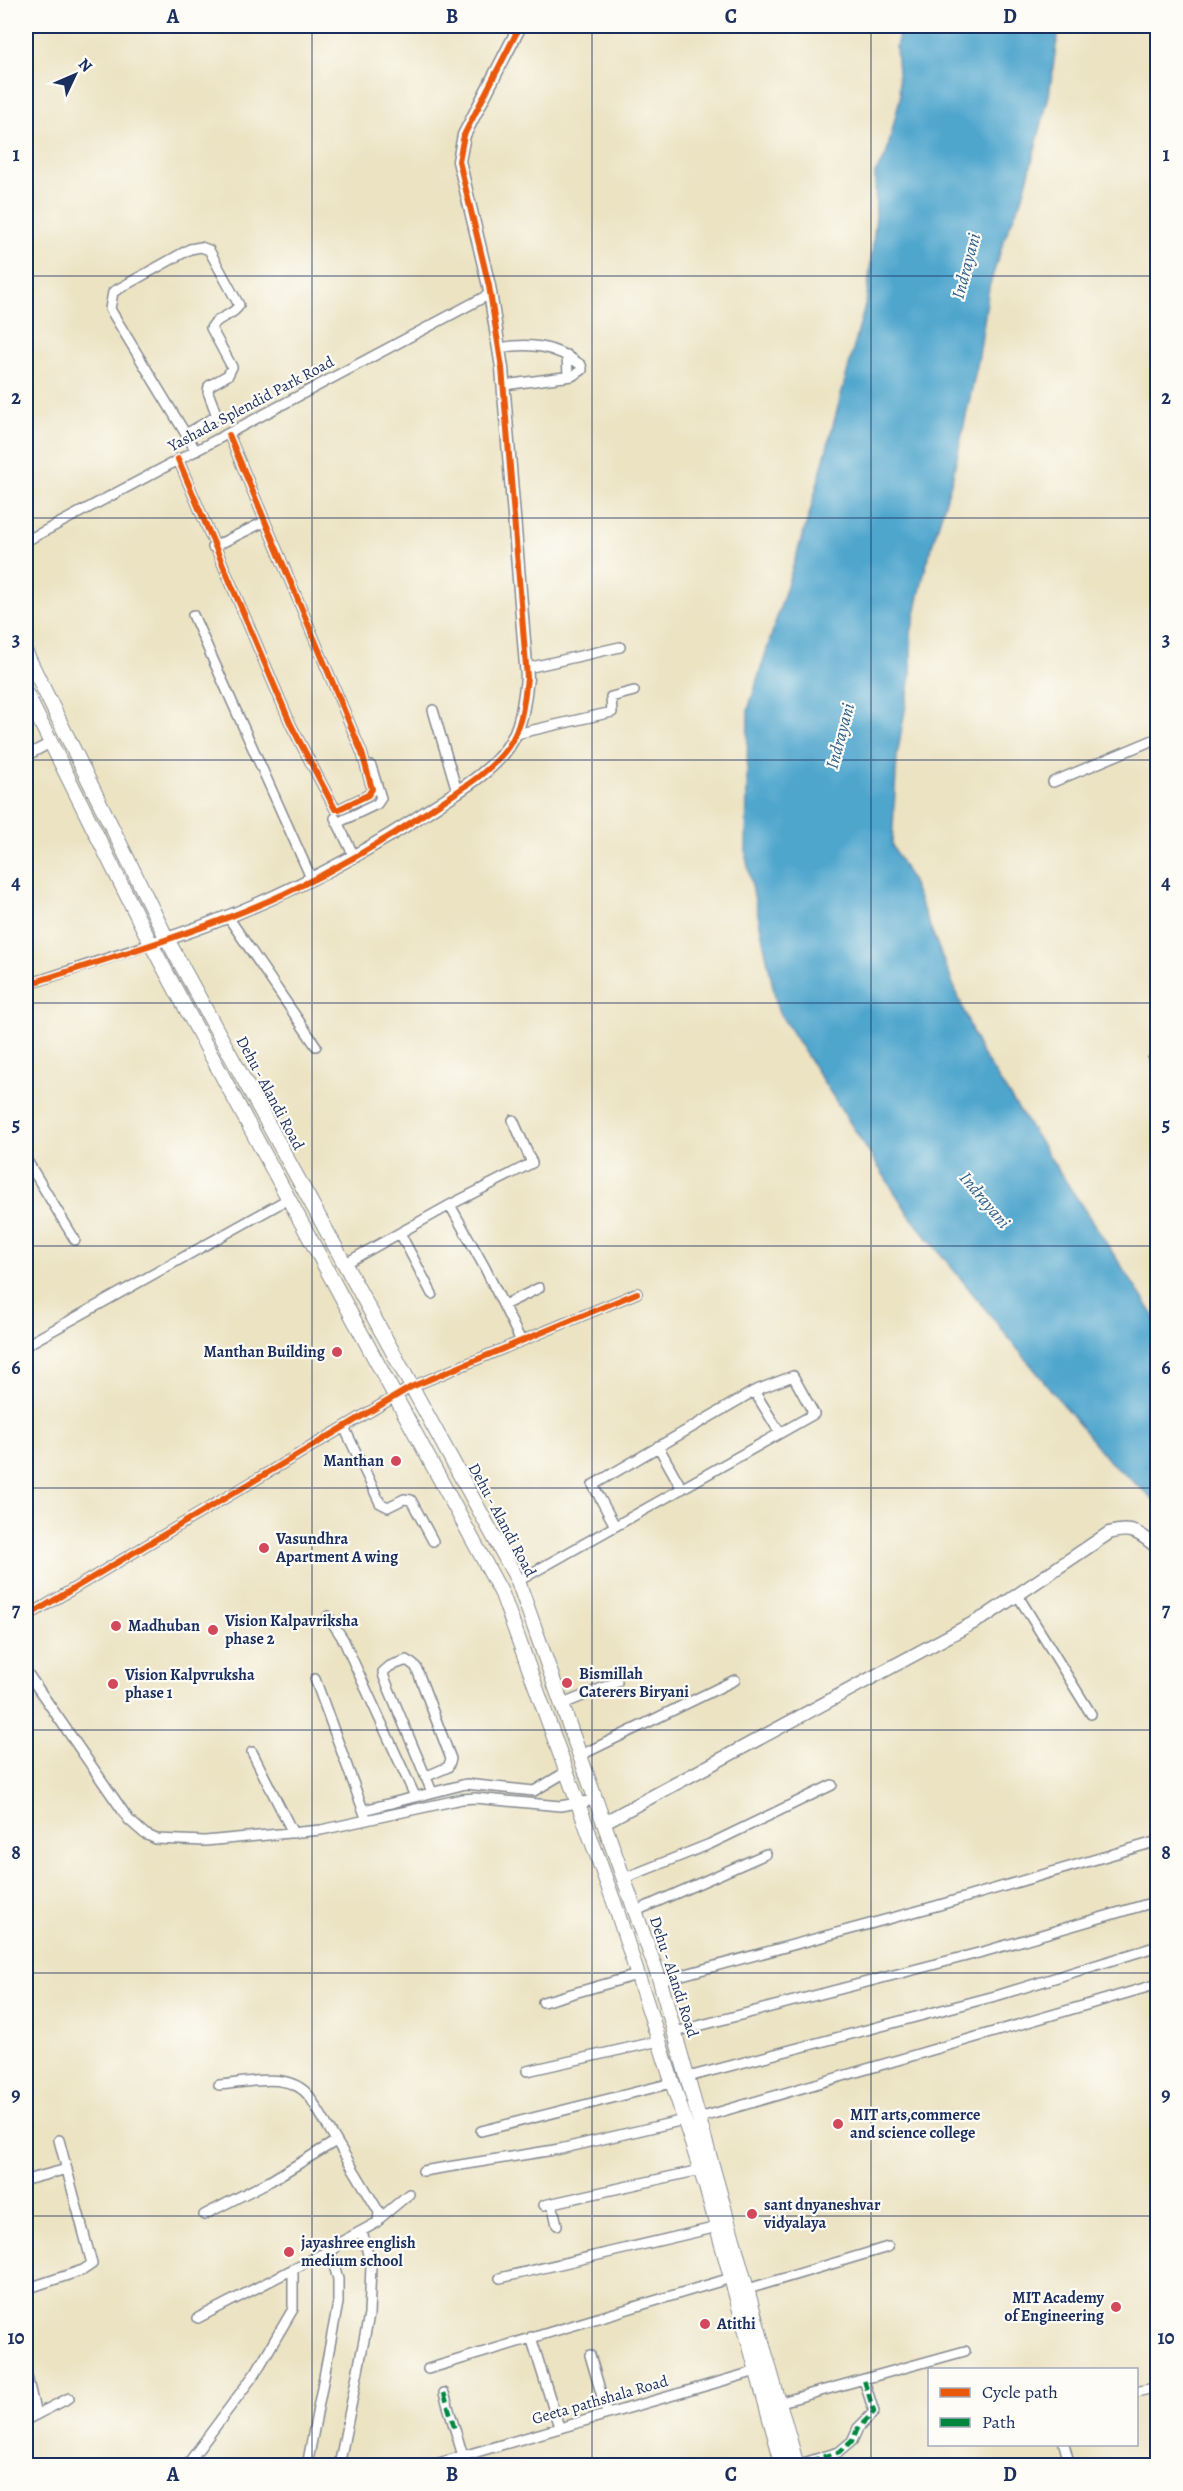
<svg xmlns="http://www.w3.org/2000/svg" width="1183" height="2491" font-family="Alegreya,serif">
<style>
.water{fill:#50a6cd;stroke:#366a96;stroke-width:1.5}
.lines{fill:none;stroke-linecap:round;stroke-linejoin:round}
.street-casing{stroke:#848990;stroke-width:12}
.secondary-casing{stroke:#848990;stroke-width:15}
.primary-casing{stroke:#848990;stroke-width:16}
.street{stroke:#fff;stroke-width:9}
.secondary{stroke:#fff;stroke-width:12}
.primary{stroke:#fff;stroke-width:14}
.quiet{stroke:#00873e;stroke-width:4.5;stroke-dasharray:9 4.5;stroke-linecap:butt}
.cycleway-casing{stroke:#fdfcf7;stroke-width:10}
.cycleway{stroke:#e8590c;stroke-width:6}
.grid{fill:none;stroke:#1b2f5e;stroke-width:1.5;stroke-opacity:0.55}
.poi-dot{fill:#d1495b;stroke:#fdfcf7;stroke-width:2}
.labels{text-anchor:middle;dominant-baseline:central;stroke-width:4.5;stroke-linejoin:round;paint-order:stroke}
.street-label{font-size:16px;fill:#1b2f5e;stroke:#fdfcf7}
.poi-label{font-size:16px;font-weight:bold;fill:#1b2f5e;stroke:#fdfcf7;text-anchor:start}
.water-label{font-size:18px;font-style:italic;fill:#305f8a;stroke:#fdfcf7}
.neatline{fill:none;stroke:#1b2f5e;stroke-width:2}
.grid-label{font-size:20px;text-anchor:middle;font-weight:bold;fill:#1b2f5e}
</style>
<rect width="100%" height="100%" fill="#fdfcf7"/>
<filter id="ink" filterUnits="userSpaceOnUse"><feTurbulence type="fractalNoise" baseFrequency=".0167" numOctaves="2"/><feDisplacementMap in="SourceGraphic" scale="12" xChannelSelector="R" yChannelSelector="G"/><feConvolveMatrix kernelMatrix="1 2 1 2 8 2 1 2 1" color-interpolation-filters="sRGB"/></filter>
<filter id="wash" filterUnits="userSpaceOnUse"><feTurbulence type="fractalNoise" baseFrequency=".008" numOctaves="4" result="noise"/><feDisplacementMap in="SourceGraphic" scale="24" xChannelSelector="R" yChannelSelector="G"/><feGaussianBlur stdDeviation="1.35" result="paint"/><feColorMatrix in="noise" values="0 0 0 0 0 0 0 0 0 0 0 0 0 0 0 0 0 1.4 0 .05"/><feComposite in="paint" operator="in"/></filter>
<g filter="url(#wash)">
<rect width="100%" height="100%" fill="#ece3c3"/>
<path class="water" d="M901 26H1059L1049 95 1024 193 1005 237 989 287 979 356 952 480 925 569 911 633V676L897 756 892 845 912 882 980 1051 1157 1320V1502L1107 1459 910 1216 778 1011 746 857 748 710 810 512 867 298 876 216 875 173 886 156 900 98 896 47Z"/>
</g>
<g filter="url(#ink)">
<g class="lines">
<defs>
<path id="street" d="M500 348C531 342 555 346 581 365L582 370 572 376 504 385
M567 355 568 376
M186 434 217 416 208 392 209 386 228 375 232 367 211 328C217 316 234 316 239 305L209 250 201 247 190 249 113 292 110 309 196 451
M178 459 291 725 335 809H339L368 795 372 789 362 753 229 435
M26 541 490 294
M213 547 264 522
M193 615 312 880
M527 668 620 647
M433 710 457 791
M516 734 612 712 611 697 634 691
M26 756 50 743
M1053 782 1158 738
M335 818 355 858
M337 823 377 804 381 798 371 766
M228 917 316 1046
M26 985 151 944
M1153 1059 1158 1057
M26 1159 75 1240
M450 1205 485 1268 521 1341
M400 1233 432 1294
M344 1264 450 1205 532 1163 513 1120
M504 1305 539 1288
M30 1343 288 1199
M754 1391 780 1433
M344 1427 380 1503 388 1507 404 1499 411 1500 433 1541
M658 1446 682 1489
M518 1581 814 1414 793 1376 754 1391 593 1485 615 1526
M1018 1596 1091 1714
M328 1616 343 1639 415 1796
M26 1617 411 1387 637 1293
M26 1671 129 1820 145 1834 156 1839 205 1841 321 1830 462 1799 475 1798 560 1806 595 1800
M315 1679 365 1815
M563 1704 617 1682
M252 1752 293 1833
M581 1755 735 1680
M425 1777 448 1767 451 1759 416 1667 407 1660 390 1666 383 1672 384 1677 432 1792
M364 1810 466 1784 534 1791 566 1772
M625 1878 710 1844 832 1785
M636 1911 766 1854
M660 1981 936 1906 1158 1841
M543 2002 637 1975
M675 2032 986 1951 1158 1901
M527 2071 659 2041
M688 2077 999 1995 1158 1946
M219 2085C248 2083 289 2070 310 2097L379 2212 378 2222 341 2242 330 2253 338 2279V2303L307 2466
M699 2118 1158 1984
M481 2131 672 2083
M423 2171 560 2149 684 2120
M26 2180 67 2169
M552 2203 557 2225
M544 2205 700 2170
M204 2215 270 2181 336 2141
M379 2219 409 2194
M500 2278 722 2226
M26 2289 83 2270 92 2264 59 2140
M748 2289 888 2247
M198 2318 332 2249
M531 2337 559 2427
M590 2355 607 2414
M428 2369 731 2278
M26 2372 36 2415
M1136 2392 1158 2387
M444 2393 463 2456 760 2370
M774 2404 965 2351
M26 2420 69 2398
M1064 2444 1070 2466
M797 2465 839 2452 852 2441 858 2428 874 2412 864 2380
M186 2466 256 2372 293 2309V2269
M339 2466 369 2315 371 2266 362 2231
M429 2466 463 2456"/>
<path id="secondary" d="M151 944C254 912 348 865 437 805 461 789 491 772 508 747 522 727 524 702 527 678L502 368 489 286 459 161 464 135 520 26
M603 1823 986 1616 1109 1533C1132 1526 1140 1533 1158 1548"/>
<path id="primary" d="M26 653 167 939 518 1581 660 1981 797 2466
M26 693 151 944 502 1594 615 1905 650 2013 706 2187 783 2466"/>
</defs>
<use href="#street" class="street-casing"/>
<use href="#secondary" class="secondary-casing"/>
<use href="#primary" class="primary-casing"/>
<use href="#street" class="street"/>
<use href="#secondary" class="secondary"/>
<use href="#primary" class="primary"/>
<path class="quiet" d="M444 2393 455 2430
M797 2465 839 2452 852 2441 858 2428 874 2412 864 2380"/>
<defs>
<path id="cycleway" d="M178 459 291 725 335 809H339L368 795 372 789 362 753 229 435
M26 985C112 957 201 932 284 894 335 870 383 842 430 810 456 792 489 774 508 747 522 727 524 702 527 678L502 368 489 286 459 161 464 135 520 26
M26 1617 411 1387 637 1293"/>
</defs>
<use href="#cycleway" class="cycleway-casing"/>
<use href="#cycleway" class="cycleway"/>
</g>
</g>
<path class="grid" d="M312 26V2466M592 26V2466M871 26V2466M26 276H1158M26 518H1158M26 760H1158M26 1003H1158M26 1246H1158M26 1488H1158M26 1730H1158M26 1973H1158M26 2216H1158"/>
<g class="poi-dot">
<circle cx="337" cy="1352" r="6"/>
<circle cx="396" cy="1461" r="6"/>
<circle cx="264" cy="1548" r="6"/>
<circle cx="116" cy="1626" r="6"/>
<circle cx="213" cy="1630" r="6"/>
<circle cx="567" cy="1683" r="6"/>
<circle cx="113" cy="1684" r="6"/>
<circle cx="838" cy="2124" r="6"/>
<circle cx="752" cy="2214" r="6"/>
<circle cx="289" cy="2252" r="6"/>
<circle cx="1116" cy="2307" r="6"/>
<circle cx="705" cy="2324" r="6"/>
</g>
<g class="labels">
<g class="street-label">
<text transform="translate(251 404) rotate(-28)">Yashada Splendid Park Road</text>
<text transform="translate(270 1093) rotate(62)">Dehu - Alandi Road</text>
<text transform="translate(502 1520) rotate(62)">Dehu - Alandi Road</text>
<text transform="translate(674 1977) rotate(72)">Dehu - Alandi Road</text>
<text transform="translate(600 2400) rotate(-16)">Geeta pathshala Road</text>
</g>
<g class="poi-label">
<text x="325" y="1352" text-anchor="end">Manthan Building</text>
<text x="384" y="1461" text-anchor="end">Manthan</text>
<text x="276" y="1539">Vasundhra<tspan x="276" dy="18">Apartment A wing</tspan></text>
<text x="225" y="1621">Vision Kalpavriksha<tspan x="225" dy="18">phase 2</tspan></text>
<text x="128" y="1626">Madhuban</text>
<text x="579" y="1674">Bismillah<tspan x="579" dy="18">Caterers Biryani</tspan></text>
<text x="125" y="1675">Vision Kalpvruksha<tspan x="125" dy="18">phase 1</tspan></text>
<text x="850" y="2115">MIT arts,commerce<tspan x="850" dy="18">and science college</tspan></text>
<text x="764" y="2205">sant dnyaneshvar<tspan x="764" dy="18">vidyalaya</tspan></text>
<text x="301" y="2243">jayashree english<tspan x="301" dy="18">medium school</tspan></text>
<text x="1104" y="2298" text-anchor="end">MIT Academy<tspan x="1104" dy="18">of Engineering</tspan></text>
<text x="717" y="2324">Atithi</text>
</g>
<g class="water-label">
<text transform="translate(966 266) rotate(-75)">Indrayani</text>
<text transform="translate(840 736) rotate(-75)">Indrayani</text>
<text transform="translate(985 1200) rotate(50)">Indrayani</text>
</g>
</g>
<rect width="1183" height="2491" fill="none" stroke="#fdfcf7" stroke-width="66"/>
<rect x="928" y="2368" width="210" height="78" fill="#fdfcf7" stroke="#a3aaba" stroke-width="1.5"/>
<rect x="940" y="2388" width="30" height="9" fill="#e8590c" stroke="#a3aaba" stroke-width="1.5"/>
<text x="982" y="2398" font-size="18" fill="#1b2f5e">Cycle path</text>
<rect x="940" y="2418" width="30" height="9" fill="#00873e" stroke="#a3aaba" stroke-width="1.5"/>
<text x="982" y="2428" font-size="18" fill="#1b2f5e">Path</text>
<g transform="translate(75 75) rotate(46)" stroke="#fdfcf7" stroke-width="4.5" paint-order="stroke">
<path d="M0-4.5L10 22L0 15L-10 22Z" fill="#1b2f5e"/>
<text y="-9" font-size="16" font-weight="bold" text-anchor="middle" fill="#1b2f5e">N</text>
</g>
<rect x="33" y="33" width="1117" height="2425" class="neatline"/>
<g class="grid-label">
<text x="173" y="23">A</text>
<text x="452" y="23">B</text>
<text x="731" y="23">C</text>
<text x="1010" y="23">D</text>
<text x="16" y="161">1</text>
<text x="1166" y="161">1</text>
<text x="16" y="404">2</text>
<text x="1166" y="404">2</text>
<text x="16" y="646">3</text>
<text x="1166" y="646">3</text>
<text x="16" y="889">4</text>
<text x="1166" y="889">4</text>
<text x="16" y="1131">5</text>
<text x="1166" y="1131">5</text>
<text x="16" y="1374">6</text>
<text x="1166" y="1374">6</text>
<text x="16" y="1616">7</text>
<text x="1166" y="1616">7</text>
<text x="16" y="1859">8</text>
<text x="1166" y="1859">8</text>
<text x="16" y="2101">9</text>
<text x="1166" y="2101">9</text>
<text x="16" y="2344">10</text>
<text x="1166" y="2344">10</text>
<text x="173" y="2481">A</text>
<text x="452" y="2481">B</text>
<text x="731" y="2481">C</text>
<text x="1010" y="2481">D</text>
</g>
</svg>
